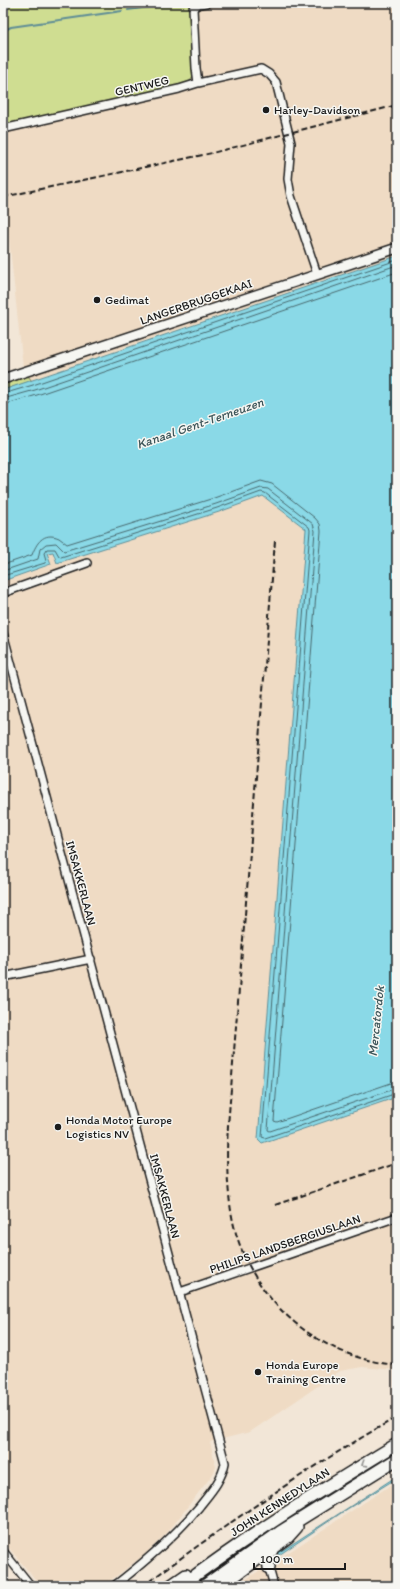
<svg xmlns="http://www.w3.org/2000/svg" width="400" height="1589" font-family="Itim,sans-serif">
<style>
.built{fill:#efdbc4}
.green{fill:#cfdd91;stroke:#767c56}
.water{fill:#8ad9e7;stroke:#5e8d96}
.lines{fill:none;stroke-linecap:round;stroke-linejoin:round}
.shore{stroke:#48686d;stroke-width:1}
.stream{stroke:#5e8d96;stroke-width:2}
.minor-casing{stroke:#1c1c1c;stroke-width:10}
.major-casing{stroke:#1c1c1c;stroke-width:12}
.highway-casing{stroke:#1c1c1c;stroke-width:14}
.minor{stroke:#f6f6f2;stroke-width:7}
.major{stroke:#f6f6f2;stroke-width:9}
.highway{stroke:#f6f6f2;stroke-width:11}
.rail{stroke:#1c1c1c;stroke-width:2;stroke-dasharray:6 3;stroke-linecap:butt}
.oneway{stroke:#949492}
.poi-dot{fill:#1c1c1c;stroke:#f6f6f2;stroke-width:1.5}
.labels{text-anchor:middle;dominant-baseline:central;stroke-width:3;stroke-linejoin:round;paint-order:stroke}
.street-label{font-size:12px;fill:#1c1c1c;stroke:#f6f6f2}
.poi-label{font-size:12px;fill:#1c1c1c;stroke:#f6f6f2;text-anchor:start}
.water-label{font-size:13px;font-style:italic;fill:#3d5559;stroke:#f6f6f2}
</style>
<rect width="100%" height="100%" fill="#f2e6d7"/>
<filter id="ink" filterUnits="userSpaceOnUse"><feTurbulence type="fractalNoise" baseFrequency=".025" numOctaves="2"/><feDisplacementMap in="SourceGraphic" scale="8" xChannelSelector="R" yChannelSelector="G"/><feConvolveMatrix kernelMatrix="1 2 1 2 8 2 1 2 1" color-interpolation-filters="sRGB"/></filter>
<g filter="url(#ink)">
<path class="built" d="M197 3H397V256L32 381 23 367 6 211H3V130L186 84 200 79 195 12Z
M263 496 306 529 258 1139 262 1143 397 1097V1370L362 1367 340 1371 250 1432 210 1442 216 1467 213 1474 168 1532 143 1556 103 1586H41L3 1541V581L51 565 47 553 53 552 57 563 219 512Z
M397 1481V1586H235L280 1558Z"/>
<path class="green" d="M3 3H189L191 8 194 75 191 80 186 84 3 126Z
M28 376 32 381 3 390V385Z"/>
<path class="water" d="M397 256V1097L262 1143 258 1139 306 529 263 496 219 512 57 563 53 552 47 553 51 564 3 581V390Z
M397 1476V1478L344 1511 279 1555 277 1552 283 1550Z"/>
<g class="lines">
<path class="shore" d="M3 394 33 385 397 260
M3 399 35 390 397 265
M3 405 37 395 397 272
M3 565 32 555C36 544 43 531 59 538 62 540 64 542 67 544L214 498 261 481 272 484 315 518 320 524 321 531 274 1121 277 1122 391 1083 397 1082
M3 571 38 559 40 549 46 544 56 543 64 551 216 504 261 488 268 489 313 524 315 531 268 1130 270 1131 397 1088
M3 576 45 563 46 560 44 553 47 549H55L59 556 61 557 217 508 261 492 265 493 309 527 310 530 262 1137 265 1138 397 1093"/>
<path class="stream" d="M128 10 178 3
M3 31 11 27 122 11
M3 1576 11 1586"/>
<defs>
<path id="minor" d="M198 83 261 69 269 74 276 82 291 143 288 179 291 196 317 274
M3 129 179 89 198 83 196 68 193 8 199 4 207 3
M3 593 87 563
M3 633 225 1463C222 1480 210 1493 199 1507 174 1537 145 1562 114 1586
M3 977 91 959
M180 1292 397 1217
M3 1551 31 1586
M269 1568 274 1586"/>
<path id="major" d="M3 379 397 248"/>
<path id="highway" d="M269 1568 268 1558 272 1550
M170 1586 186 1575
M181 1586C250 1534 323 1489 397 1444
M204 1586 280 1532 397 1459
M221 1586 288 1537 297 1527"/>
</defs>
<use href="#minor" class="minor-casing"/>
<use href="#major" class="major-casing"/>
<use href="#highway" class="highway-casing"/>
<use href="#minor" class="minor"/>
<use href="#major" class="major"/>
<use href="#highway" class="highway"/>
<path class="rail" d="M3 197 212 153 397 105
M275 541 228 1126C226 1156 227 1197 234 1226 253 1302 319 1358 397 1365
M275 1205 397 1163
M143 1586C225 1525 309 1467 397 1417"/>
</g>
<defs><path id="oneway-chevron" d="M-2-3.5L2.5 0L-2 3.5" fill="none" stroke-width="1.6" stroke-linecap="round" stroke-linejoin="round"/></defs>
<use class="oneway" href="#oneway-chevron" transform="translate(364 1464) rotate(148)"/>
</g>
<g class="poi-dot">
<circle cx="266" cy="110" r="4"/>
<circle cx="97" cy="300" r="4"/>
<circle cx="58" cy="1127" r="4"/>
<circle cx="258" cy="1372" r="4"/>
</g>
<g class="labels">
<g class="street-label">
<text transform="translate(142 86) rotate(-13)">GENTWEG</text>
<text transform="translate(196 302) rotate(-19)">LANGERBRUGGEKAAI</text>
<text transform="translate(81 883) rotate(75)">IMSAKKERLAAN</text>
<text transform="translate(165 1196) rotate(75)">IMSAKKERLAAN</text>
<text transform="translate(285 1244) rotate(-19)">PHILIPS LANDSBERGIUSLAAN</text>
<text transform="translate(280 1502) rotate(-33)">JOHN KENNEDYLAAN</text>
</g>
<g class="poi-label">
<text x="274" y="110">Harley-Davidson</text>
<text x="105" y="300">Gedimat</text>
<text x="66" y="1120">Honda Motor Europe<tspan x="66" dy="14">Logistics NV</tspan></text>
<text x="266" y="1365">Honda Europe<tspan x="266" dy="14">Training Centre</tspan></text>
</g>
<g class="water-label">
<text transform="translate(200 423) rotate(-19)">Kanaal Gent-Terneuzen</text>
<text transform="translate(376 1021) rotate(-84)">Mercatordok</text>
</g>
</g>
<rect width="400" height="1589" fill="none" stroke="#f6f6f2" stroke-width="16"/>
<rect x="8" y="8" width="384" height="1573" fill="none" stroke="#1c1c1c" stroke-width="1.5" filter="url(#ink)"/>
<path d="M254 1563v6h91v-6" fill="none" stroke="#1c1c1c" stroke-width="2"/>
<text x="260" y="1563" font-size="12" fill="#1c1c1c" stroke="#f6f6f2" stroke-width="3" paint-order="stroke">100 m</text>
</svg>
